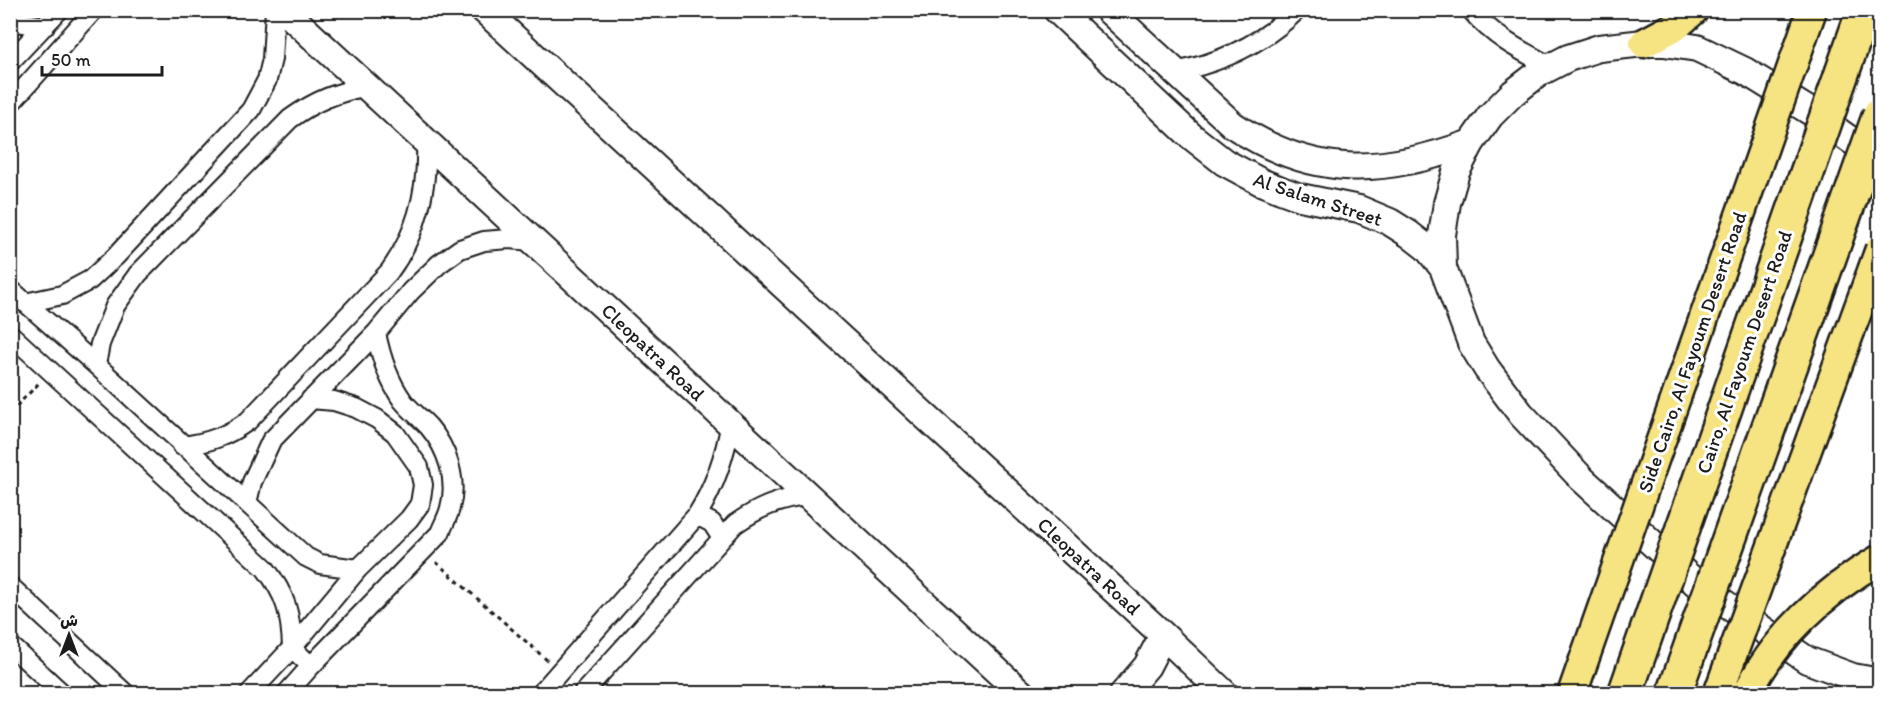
<svg xmlns="http://www.w3.org/2000/svg" width="1890" height="704" font-family="Itim,'Playpen Sans Arabic',sans-serif">
<style>
.lines{fill:none;stroke-linecap:round;stroke-linejoin:round}
.street-casing{stroke:#1c1c1c;stroke-width:22}
.secondary-casing{stroke:#1c1c1c;stroke-width:30}
.primary-casing{stroke:#1c1c1c;stroke-width:33}
.path{stroke:#1c1c1c;stroke-width:3;stroke-dasharray:4.5 4.5;stroke-linecap:butt}
.street{stroke:#fff;stroke-width:18}
.secondary{stroke:#fff;stroke-width:26}
.primary{stroke:#f6e381;stroke-width:28}
.primary-bridge-casing{stroke:#1c1c1c;stroke-width:33;stroke-linecap:butt}
.highway-bridge-casing{stroke:#1c1c1c;stroke-width:38;stroke-linecap:butt}
.primary-bridge{stroke:#f6e381;stroke-width:28}
.highway-bridge{stroke:#f6e381;stroke-width:33}
.labels{text-anchor:middle;dominant-baseline:central;stroke-width:6;stroke-linejoin:round;paint-order:stroke}
.street-label{font-size:20px;fill:#1c1c1c;stroke:#fff}
</style>
<rect width="100%" height="100%" fill="#fff"/>
<filter id="ink" filterUnits="userSpaceOnUse"><feTurbulence type="fractalNoise" baseFrequency=".0167" numOctaves="2"/><feDisplacementMap in="SourceGraphic" scale="12" xChannelSelector="R" yChannelSelector="G"/><feConvolveMatrix kernelMatrix="1 2 1 2 8 2 1 2 1" color-interpolation-filters="sRGB"/></filter>
<g filter="url(#ink)">
<g class="lines">
<defs>
<path id="street" d="M1471 10C1493 37 1521 51 1550 66
M10 21 45 26
M10 62 59 10
M1174 72C1222 63 1262 44 1297 10
M10 104 94 10
M10 289 96 365 306 557 320 564 358 569
M25 303 62 295 90 280 116 256 251 110 267 80 272 59 275 10
M10 334 265 568C286 595 291 614 292 648L311 666
M96 365 100 344 115 306 138 274 290 119C316 100 336 93 367 86
M182 446C208 443 227 436 248 421L389 272C417 234 428 188 426 141
M247 503 252 482 271 441 376 333 411 291 439 264 460 249 484 241 509 239 533 241
M697 515 712 523 721 537
M10 586 126 694
M10 645 63 694
M249 694 292 648 358 569 409 519 420 504 423 485 419 467 395 433 377 419 356 408 334 401 311 399
M286 694 311 666 440 533C443 525 448 517 450 508 458 480 447 448 429 427 421 418 411 411 403 401 388 380 381 358 376 333
M540 694 697 515C715 486 725 456 731 422
M582 694 735 524C758 508 779 499 807 496"/>
<path id="secondary" d="M284 10 1022 694
M484 10 1163 635 1225 694
M1057 10 1191 136 1224 162 1261 182 1281 190 1300 197 1359 209 1390 222 1409 234 1427 248 1443 268
M1108 10 1233 125C1314 179 1382 175 1471 143
M1880 161 1811 112 1774 89 1745 71 1697 48 1664 43H1644L1599 48 1568 58 1539 73 1513 93 1490 116 1471 143 1456 172 1447 203 1442 235 1443 268 1471 343 1487 369 1521 414 1582 479 1698 585 1807 660 1853 677 1880 682
M1123 694 1147 666 1163 635"/>
<path id="primary" d="M1644 43 1676 26 1694 10"/>
</defs>
<use href="#street" class="street-casing"/>
<use href="#secondary" class="secondary-casing"/>
<use href="#primary" class="primary-casing"/>
<path class="path" d="M10 413 40 382
M436 562 548 661"/>
<use href="#street" class="street"/>
<use href="#secondary" class="secondary"/>
<use href="#primary" class="primary"/>
<defs>
<path id="primary-bridge" d="M1572 694 1812 10
M1718 694 1880 249
M1747 694C1775 637 1825 591 1880 559"/>
<path id="highway-bridge" d="M1625 694 1864 10
M1674 694 1880 114"/>
</defs>
<use href="#primary-bridge" class="primary-bridge-casing"/>
<use href="#highway-bridge" class="highway-bridge-casing"/>
<use href="#primary-bridge" class="primary-bridge"/>
<use href="#highway-bridge" class="highway-bridge"/>
</g>
</g>
<g class="labels">
<g class="street-label">
<text transform="translate(1318 199) rotate(18)">Al Salam Street</text>
<text transform="translate(653 352) rotate(43)">Cleopatra Road</text>
<text transform="translate(1692 352) rotate(-71)">Side Cairo, Al Fayoum Desert Road</text>
<text transform="translate(1744 352) rotate(-71)">Cairo, Al Fayoum Desert Road</text>
<text transform="translate(1089 566) rotate(43)">Cleopatra Road</text>
</g>
</g>
<rect width="1890" height="704" fill="none" stroke="#fff" stroke-width="36"/>
<rect x="18" y="18" width="1854" height="668" fill="none" stroke="#1c1c1c" stroke-width="2" filter="url(#ink)"/>
<g transform="translate(69 635)" stroke="#ffffff" stroke-width="4.5" paint-order="stroke">
<path d="M0-4.5L10 22L0 15L-10 22Z" fill="#1c1c1c"/>
<text y="-9" font-size="16" font-weight="bold" text-anchor="middle" fill="#1c1c1c">ش</text>
</g>
<path d="M42 66v9h120v-9" fill="none" stroke="#1c1c1c" stroke-width="3"/>
<text x="51" y="66" font-size="18" fill="#1c1c1c" stroke="#ffffff" stroke-width="4.5" paint-order="stroke">50 m</text>
</svg>
